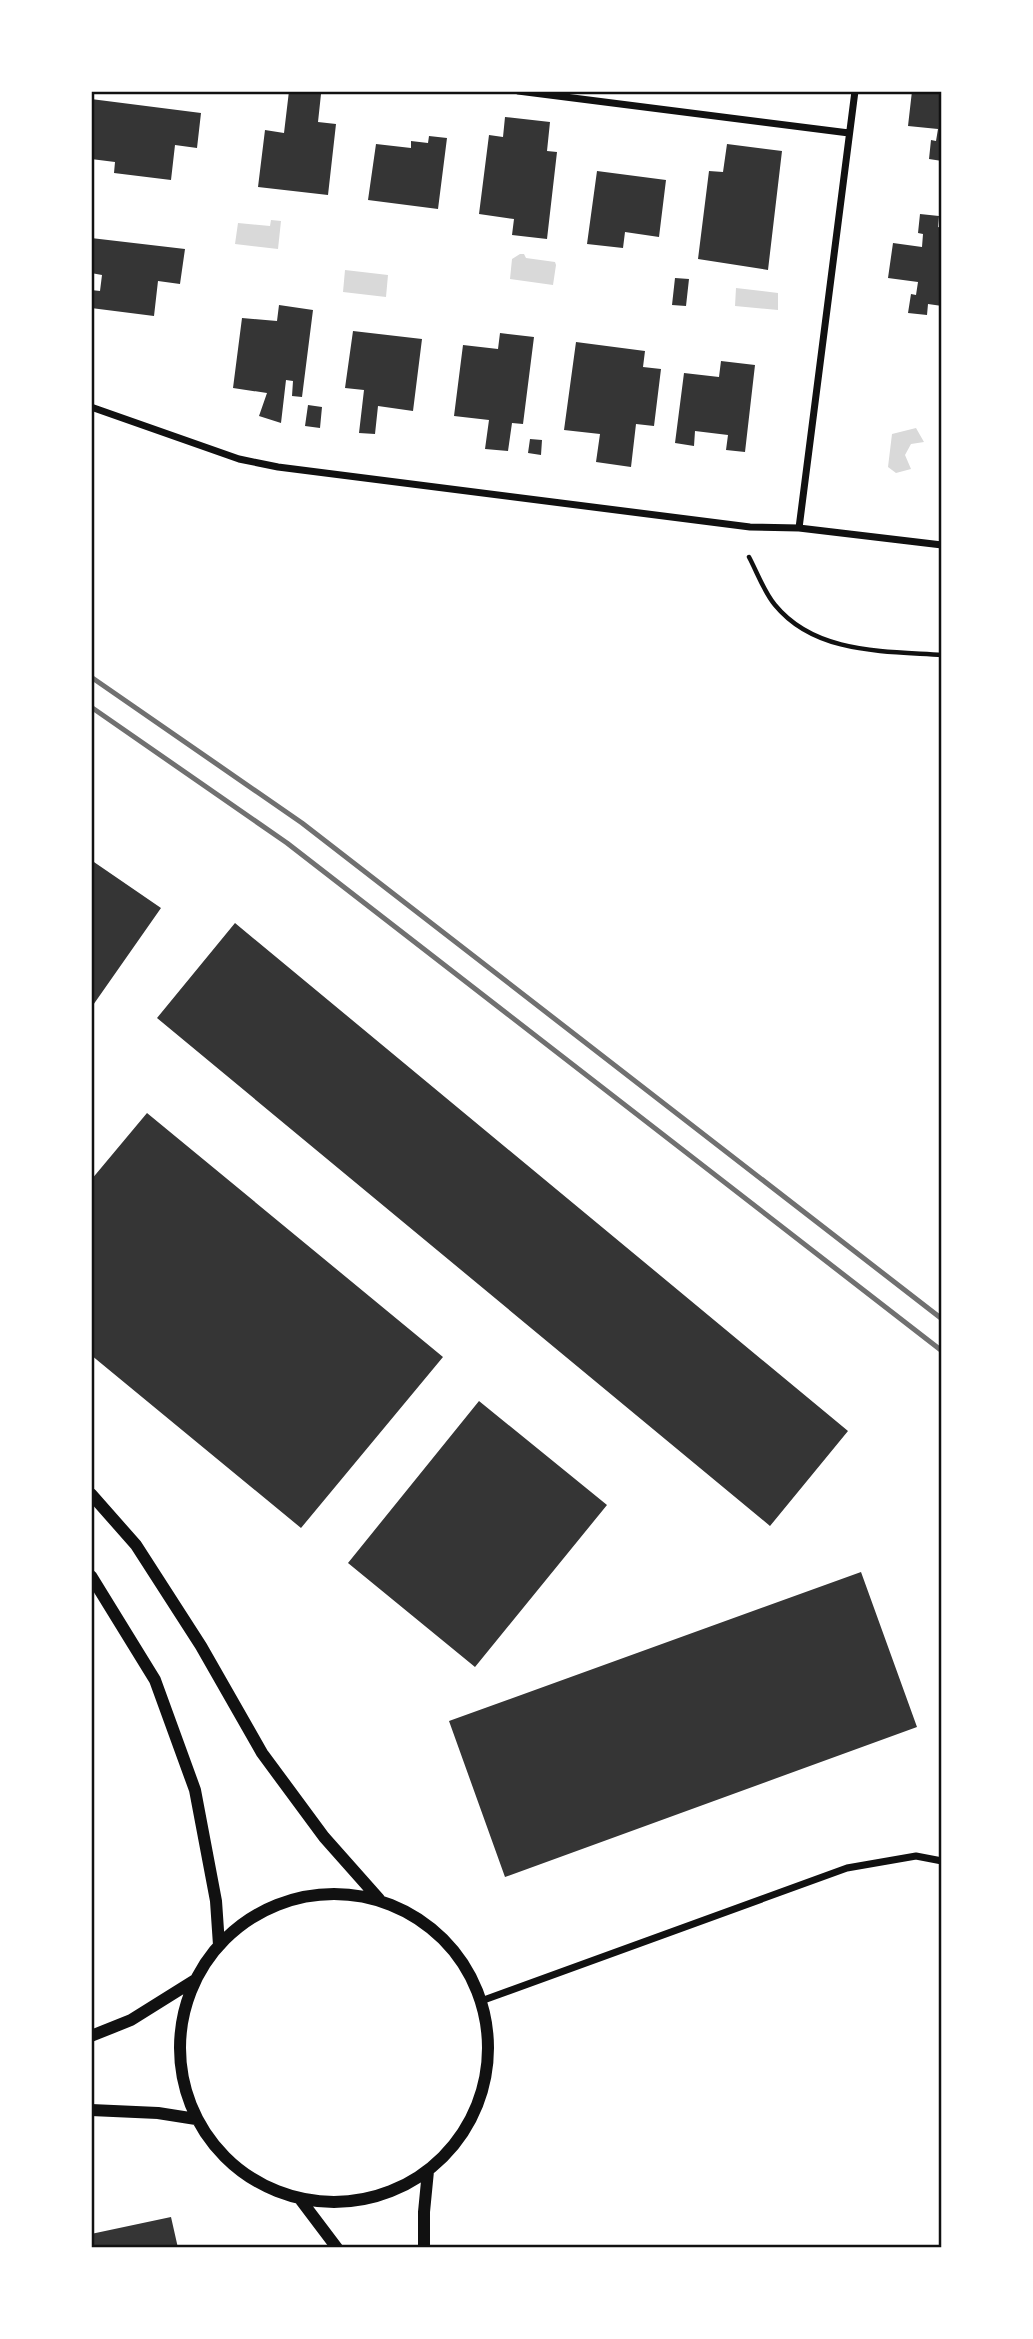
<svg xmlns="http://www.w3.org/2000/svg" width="1033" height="2339" font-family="'Titillium Web',sans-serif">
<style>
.water{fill:#d9d9d9}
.building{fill:#353535}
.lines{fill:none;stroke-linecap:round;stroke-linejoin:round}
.path{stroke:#111;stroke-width:4.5}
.minor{stroke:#111;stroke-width:7}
.tertiary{stroke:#111;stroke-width:12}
.rail{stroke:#707070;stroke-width:5}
.neatline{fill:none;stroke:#111;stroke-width:2.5}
</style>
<rect width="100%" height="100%" fill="#fff"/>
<path class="water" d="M271 220 281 221 278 249 235 244 238 223 270 226Z
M520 254H524L526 258 555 262 556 265 553 285 510 279 512 259Z
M345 270 388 275 386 297 343 292Z
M736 288 778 293V310L735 306Z
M916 428 924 442 911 444 905 455 911 469 896 473 888 467 892 434Z"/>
<path class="building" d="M289 91 321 94 318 122 336 124 328 195 258 187 265 130 284 133Z
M912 91H942V161L929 159 931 140 936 141 938 129 908 126Z
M91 99 201 113 197 148 175 145 171 180 114 173 115 162 91 159Z
M505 117 550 122 547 151 557 152 547 239 512 235 514 219 479 214 489 135 503 137Z
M429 136 447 138 438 209 368 200 376 144 411 148V141L428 143Z
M727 144 782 151 768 270 698 259 709 171 723 172Z
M597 171 666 180 659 237 625 232 623 248 587 244Z
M920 214 939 216 938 227 942 228V306L928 304 927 315 908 313 911 294 916 295 918 282 888 278 893 243 922 247 923 234 918 233Z
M91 238 185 249 180 284 158 281 154 316 91 308V290L100 291 102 275 91 273Z
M675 278 689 279 686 306 672 305Z
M279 305 313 310 302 397 292 396 293 381 286 380 281 423 259 416 267 393 233 388 242 318 277 321Z
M353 331 422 339 413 411 378 406 375 434 359 433 364 390 345 388Z
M500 333 534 337 523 424 512 423 508 451 485 449 489 420 454 416 463 345 498 349Z
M576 342 645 351 643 367 661 369 654 426 636 424 631 467 596 462 600 434 564 430Z
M721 361 755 365 745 452 726 450 728 435 695 431 694 446 675 443 684 373 719 377Z
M308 405 322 407 320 428 305 426Z
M530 439 542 440 541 455 528 453Z
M91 860 161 908 91 1008Z
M235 923 848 1431 770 1526 157 1018Z
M147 1113 443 1357 301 1528 91 1355V1180Z
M479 1401 607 1505 475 1667 348 1563Z
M861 1572 917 1727 505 1877 449 1721Z
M171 2217 178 2248H91V2234Z"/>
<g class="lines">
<path class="path" d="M749 557C757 572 764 592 775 605 815 654 884 651 942 655"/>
<path class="minor" d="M518 91 849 133
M91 407 239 459 278 467 750 527 799 528 942 545
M799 528 855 91
M481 2001 847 1868 916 1856 942 1861"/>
<path class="tertiary" d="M91 1494 136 1545 201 1646 262 1753 324 1837 379 1899
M91 1576 155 1680 195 1790 216 1901 219 1945
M180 2048a154 154 0 1 1 308 0a154 154 0 1 1-308 0Z
M91 2036 131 2020 195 1980
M91 2110 158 2113 196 2119
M300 2199 337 2248
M424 2248V2212L428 2171"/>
<path class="rail" d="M91 677 302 823 942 1319
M91 707 287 843 942 1351"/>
</g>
<rect width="1033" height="2339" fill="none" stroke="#ffffff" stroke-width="186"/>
<rect x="93" y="93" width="847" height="2153" class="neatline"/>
</svg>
